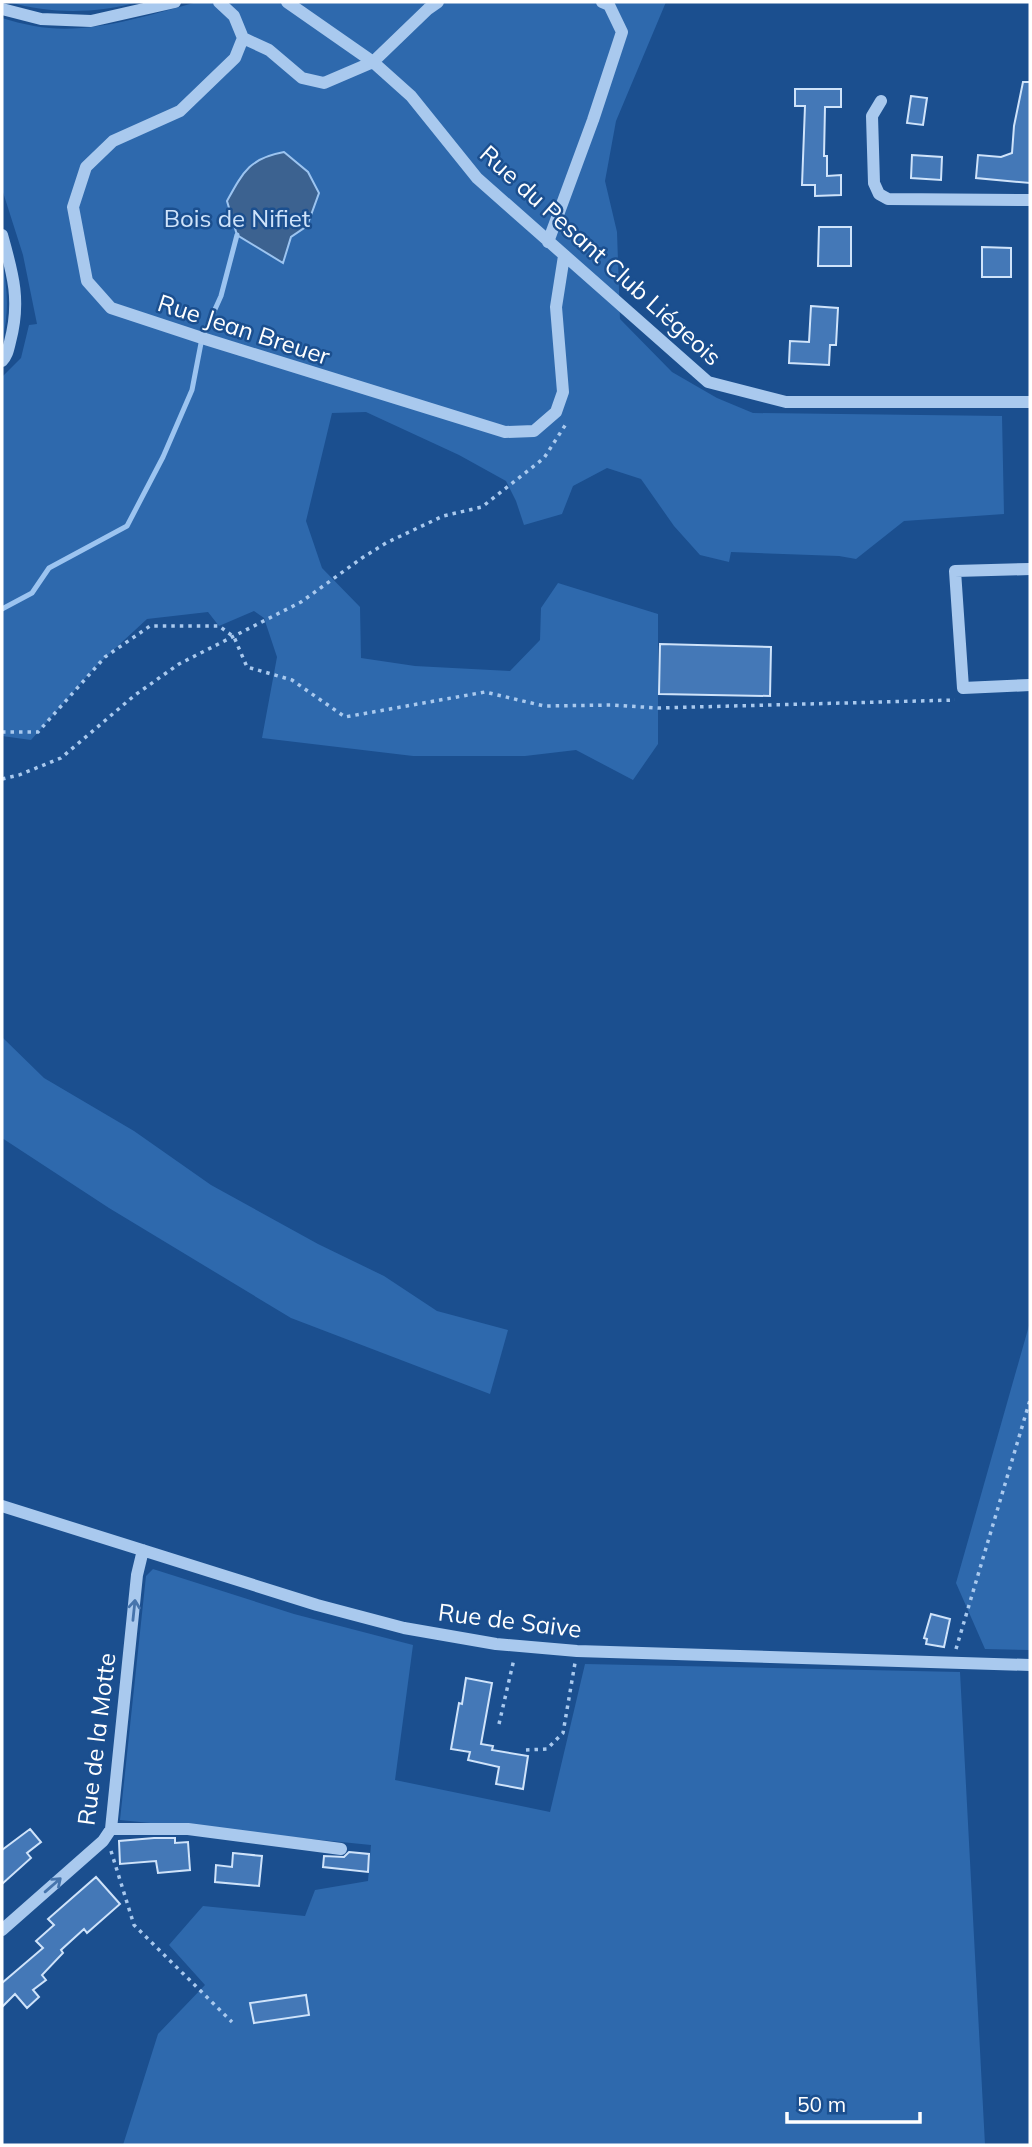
<svg xmlns="http://www.w3.org/2000/svg" width="1032" height="2147" font-family="Mulish,sans-serif">
<style>
.green{fill:#2e69ad}
.water{fill:#3c6290;stroke:#9cc4f0;stroke-width:2}
.lines{fill:none;stroke-linecap:round;stroke-linejoin:round}
.stream{stroke:#9cc4f0;stroke-width:5}
.building{fill:#4478b7;stroke:#cfe3fa;stroke-width:2}
.path{stroke:#a9c9ee;stroke-width:3.5;stroke-dasharray:3.5 5;stroke-linecap:butt}
.minor{stroke:#a9c9ee;stroke-width:12}
.oneway{stroke:#4674ac}
.labels{text-anchor:middle;dominant-baseline:central;stroke-width:5;stroke-linejoin:round;paint-order:stroke}
.park-label{font-size:24px;fill:#cfe3fa;stroke:#1b4f8f}
.street-label{font-size:24px;fill:#fff;stroke:#1b4f8f}
</style>
<rect width="100%" height="100%" fill="#1b4f8f"/>
<path class="green" d="M8 2H139C93 14 53 14 8 2Z
M197 2H666L616 121 605 181 617 232 620 319 672 372 717 398 753 413 1002 416 1004 514 904 521 856 559 839 556 731 552 729 562 700 555 674 526 641 479 607 468 573 486 562 514 524 525 516 501 506 481 459 455 366 412 332 413 306 521 322 568 360 607 361 658 415 666 510 671 540 640 541 608 558 583 658 614V744L633 780 576 750 525 756H413L262 738 277 657 264 618 254 611 219 626 208 612 147 619 95 667 31 740 2 736V377L21 358 29 325 37 324 23 255 2 189V18C12 21 23 24 34 26 88 36 145 16 197 2Z
M2 262C8 288 9 315 2 341Z
M2 1037 44 1078 134 1131 211 1185 318 1244 384 1276 437 1311 508 1330 490 1394 291 1318 109 1208 2 1138Z
M1030 1322V1650L985 1649 956 1583Z
M153 1569 294 1614 413 1645 395 1780 550 1812 585 1664 960 1672 985 2145H123L158 2034 205 1985 169 1945 203 1906 305 1916 315 1890 368 1881 371 1845 120 1820 146 1576Z"/>
<path class="water" d="M284 152 308 172 319 193 307 226 291 237 283 263 237 235 227 201C243 172 250 158 284 152Z"/>
<g class="lines">
<path class="stream" d="M2 609 32 593 49 568 127 526 163 457 192 390 202 338 221 296 237 235"/>
</g>
<path class="building" d="M1023 82H1030V183L976 178 978 155 1001 157 1012 153 1014 126Z
M795 89H841V107H825L824 156H827V176L841 175V195L815 196V185H802L805 106H795Z
M911 96 927 98 923 125 907 123Z
M912 155 942 157 941 180 911 178Z
M819 227H851V266H818Z
M982 247 1011 248V277H982Z
M811 306 838 308 836 345H830L829 365 789 363 790 341 809 342Z
M660 644 771 647 770 696 659 694Z
M931 1614 950 1619 944 1647 926 1644 927 1639 924 1638Z
M466 1678 492 1683 481 1744 493 1746 492 1750 528 1756 523 1789 496 1784 499 1767 468 1760 470 1752 451 1749 459 1703 462 1704Z
M30 1829 41 1842 27 1853 31 1858 2 1884V1850Z
M154 1838H175V1843L188 1842 190 1870 158 1873 156 1861 120 1864 119 1841Z
M349 1852 369 1854 368 1872 323 1867 324 1856 344 1857Z
M233 1853 262 1856 259 1886 215 1882 216 1865 232 1867Z
M96 1877 120 1904 87 1933 84 1929 61 1950 63 1953 42 1975 46 1980 33 1990 39 1997 27 2008 15 1994 2 2007V1983L43 1948 36 1941 54 1925 48 1919Z
M306 1995 309 2015 254 2023 250 2003Z"/>
<g class="lines">
<path class="path" d="M2 732H38L105 657 150 626H219L234 637 247 667 292 680 345 717 485 692 544 706 611 705 658 708 955 700
M2 779 19 775 61 758 135 695 179 664 301 602 362 558 386 543 443 516 482 507 544 458 566 424
M956 1649 1030 1400
M499 1724 514 1659
M526 1750 547 1749 563 1733 575 1663
M111 1851 134 1925 232 2022"/>
<path class="minor" d="M219 2 234 16 243 38 235 58 180 111 113 141 86 167 73 207 87 281 111 308 202 338 505 432 534 431 556 412 563 392 556 307 564 256
M287 2 373 62 411 96 477 178 708 382 786 402H1030
M2 9 41 19 91 21 175 2
M243 38 269 50 302 78 324 83 373 62 428 9 438 2
M881 101 872 116 874 183 879 194 888 199 1030 200
M2 235C13 274 21 301 10 342 8 350 7 356 2 361
M548 242 593 120 622 32 609 5 602 2
M1030 569 955 571 963 688 1030 685
M2 1506 317 1605 404 1628 496 1644 577 1651 1030 1665
M111 1829H188L341 1849
M2 1930 103 1841 111 1829 137 1575 143 1550"/>
</g>
<defs><path id="oneway-shaft" d="M-6 0H5M1.5-3L5.5 0L1.5 3" fill="none" stroke-width="1.6" stroke-linecap="round" stroke-linejoin="round" transform="scale(1.75)"/></defs>
<g class="oneway">
<use href="#oneway-shaft" transform="translate(134 1610) rotate(-84)"/>
<use href="#oneway-shaft" transform="translate(53 1885) rotate(-41)"/>
</g>
<g class="labels">
<g class="park-label">
<text x="237" y="218">Bois de Nifiet</text>
</g>
<g class="street-label">
<text transform="translate(601 255) rotate(42)">Rue du Pesant Club Liégeois</text>
<text transform="translate(244 329) rotate(18)">Rue Jean Breuer</text>
<text transform="translate(510 1620) rotate(7)">Rue de Saive</text>
<text transform="translate(96 1739) rotate(-83)">Rue de la Motte</text>
</g>
</g>
<rect width="1032" height="2147" fill="none" stroke="#ffffff" stroke-width="7"/>
<path d="M787 2112v10h133v-10" fill="none" stroke="#ffffff" stroke-width="3.5"/>
<text x="797" y="2112" font-size="21" fill="#ffffff" stroke="#1b4f8f" stroke-width="5" paint-order="stroke">50 m</text>
</svg>
